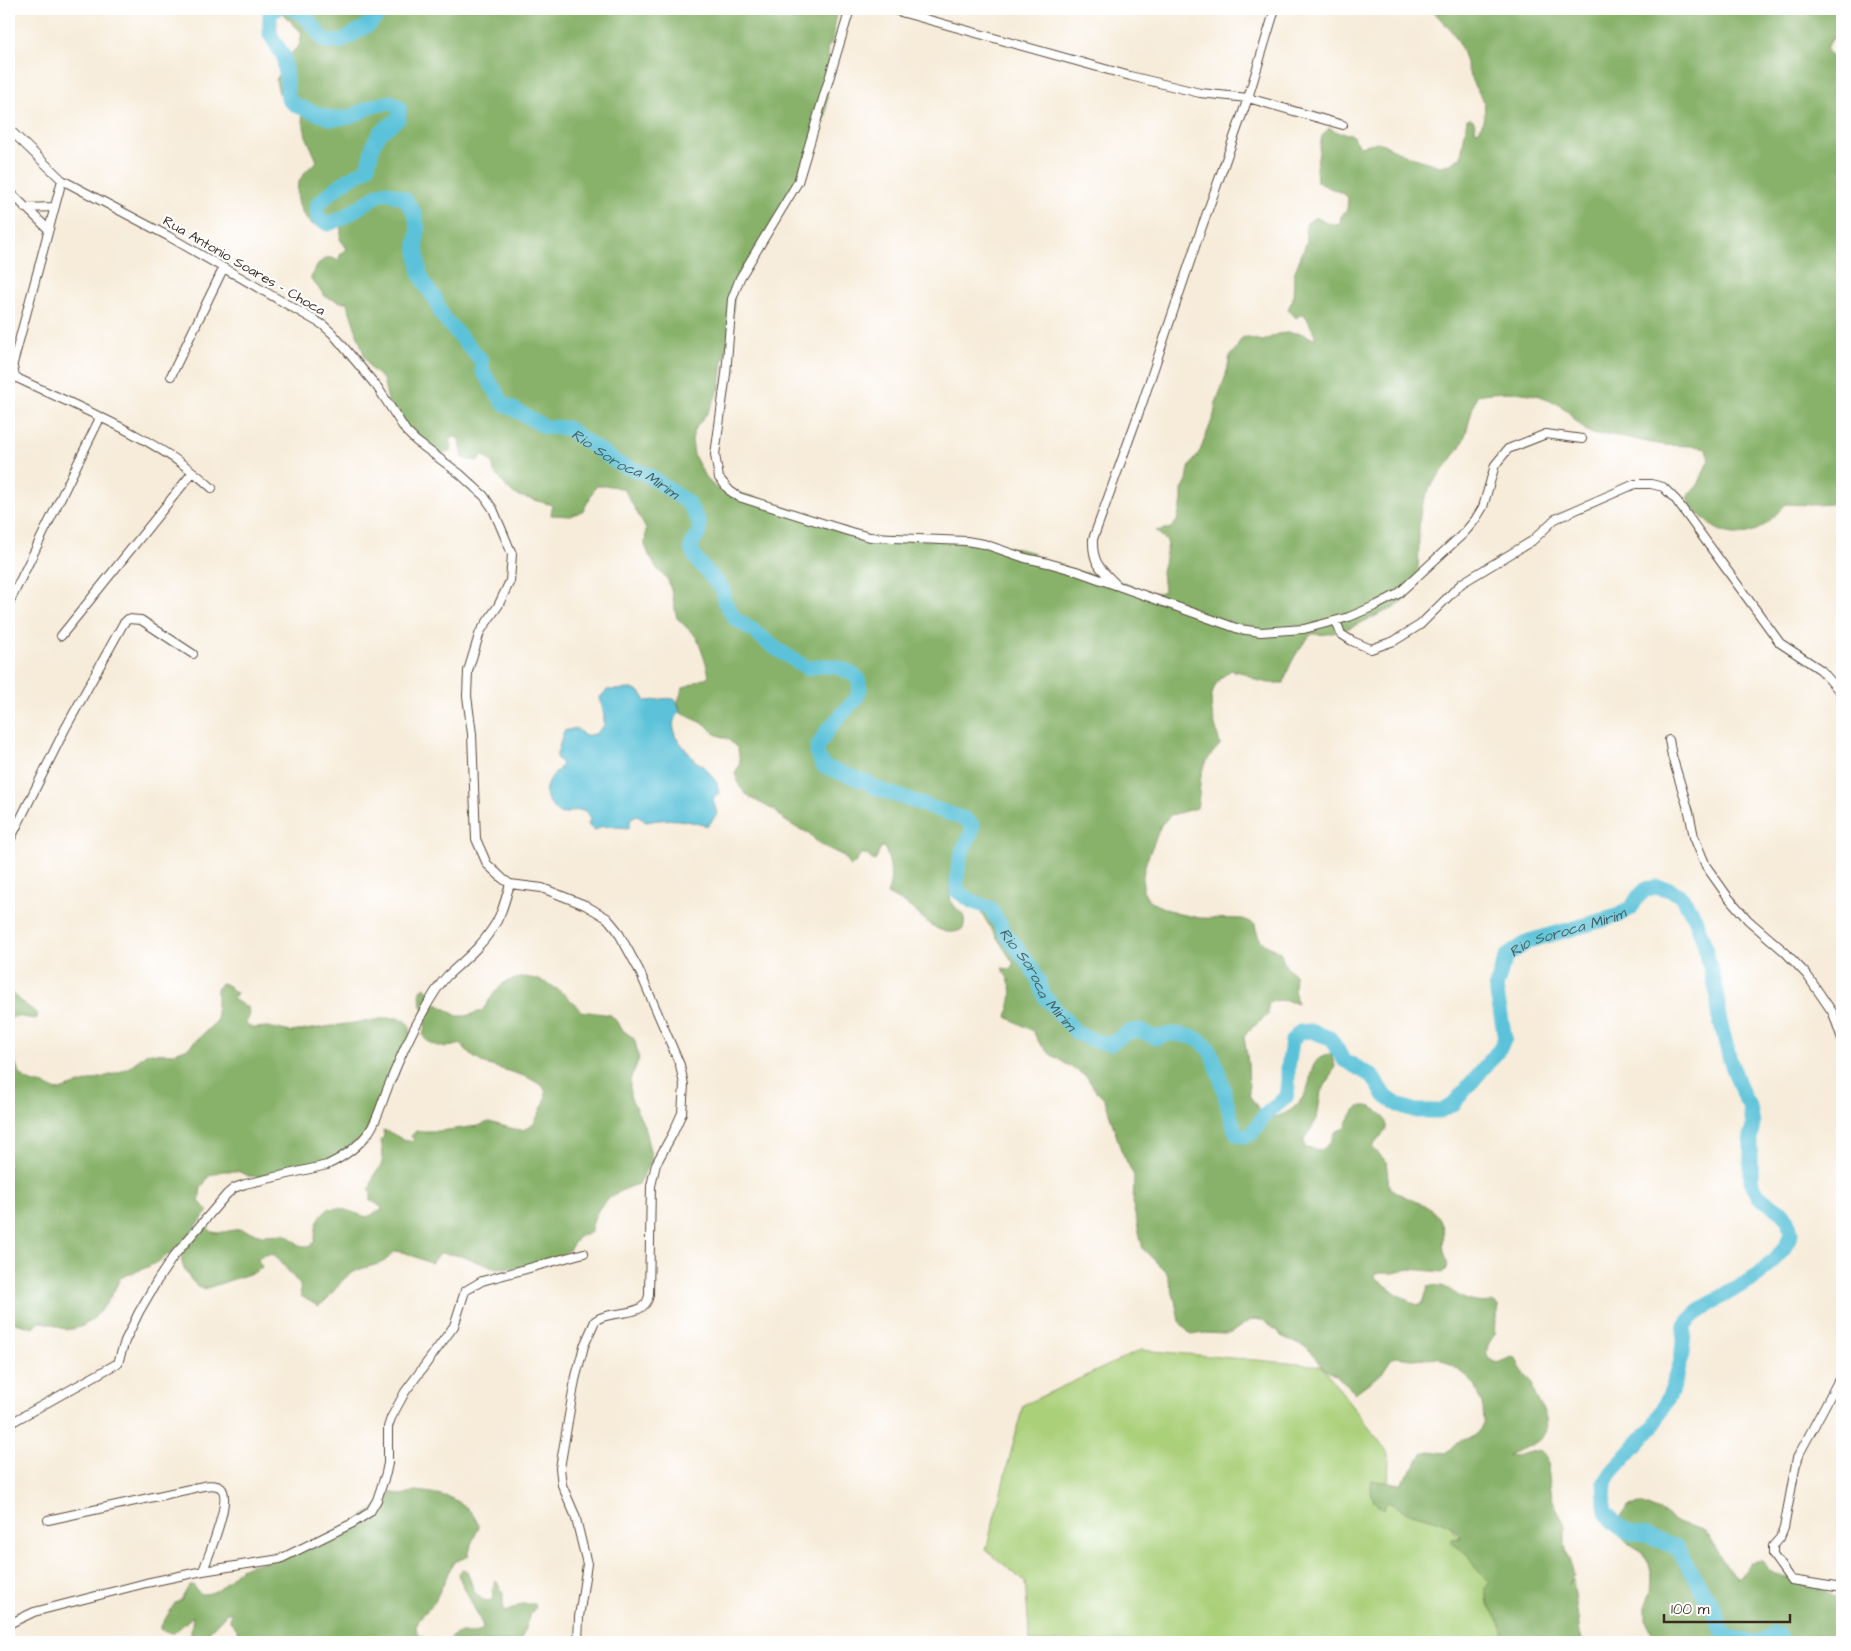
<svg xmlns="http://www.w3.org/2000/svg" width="1851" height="1651" font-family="'Architects Daughter',sans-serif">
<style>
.green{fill:#abd07a;stroke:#737d4c}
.forest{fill:#88b26a;stroke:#626e44}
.water{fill:#5cc2d9;stroke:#4c767c}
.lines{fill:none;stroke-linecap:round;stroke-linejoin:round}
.river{stroke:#5cc2d9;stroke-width:15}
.street-casing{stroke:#57473a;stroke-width:10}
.street{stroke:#fff;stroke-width:8}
.labels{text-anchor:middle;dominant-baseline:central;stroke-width:4.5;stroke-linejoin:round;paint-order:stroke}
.street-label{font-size:14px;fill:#3b2a1e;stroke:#fff}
.water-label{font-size:15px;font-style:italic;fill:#475f5f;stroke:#fff}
</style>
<rect width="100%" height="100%" fill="#fff"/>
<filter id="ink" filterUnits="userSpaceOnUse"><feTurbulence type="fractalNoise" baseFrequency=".02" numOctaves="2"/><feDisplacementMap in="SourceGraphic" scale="10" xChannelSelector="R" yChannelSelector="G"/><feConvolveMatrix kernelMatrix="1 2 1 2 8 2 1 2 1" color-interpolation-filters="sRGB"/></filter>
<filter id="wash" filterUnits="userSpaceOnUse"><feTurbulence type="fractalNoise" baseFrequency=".0096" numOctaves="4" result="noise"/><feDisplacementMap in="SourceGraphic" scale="20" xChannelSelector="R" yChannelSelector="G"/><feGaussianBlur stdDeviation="1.12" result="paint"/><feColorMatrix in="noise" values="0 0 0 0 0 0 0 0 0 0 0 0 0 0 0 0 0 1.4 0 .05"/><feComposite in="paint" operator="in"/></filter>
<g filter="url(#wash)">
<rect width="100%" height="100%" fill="#f7ecda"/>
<path class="green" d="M1141 1350 1322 1366 1389 1454 1388 1489 1413 1513 1438 1510 1510 1601 1518 1642H1030L1025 1582 986 1550 1023 1405Z"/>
<path class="forest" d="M283 9H835L836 14 833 40 827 49 829 59 826 115 814 137 781 214 736 280 730 337 723 362 720 388 708 412 694 430 692 440 694 455 705 477 718 490 731 491 755 497 871 538 989 542 1035 553 1031 555 1032 557 1080 572 1101 575 1148 592 1159 593 1164 591 1162 572 1168 544 1165 539 1156 531 1171 528 1177 521 1182 501V490L1187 480 1189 468 1200 451 1214 415 1216 403 1226 375 1230 356 1236 349 1241 339 1244 337 1263 341 1278 334 1287 333H1300L1312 338 1316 337 1306 316 1300 315 1296 318 1288 309 1293 299 1294 274 1307 241 1305 230 1307 223 1316 217 1326 223 1338 225 1340 223 1341 216 1347 210 1348 198 1346 195 1317 182 1316 168 1322 136 1329 128 1339 133 1351 134 1360 146 1374 143H1381L1408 156 1440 166 1450 164 1461 157 1467 119 1471 118 1474 121 1476 131 1479 130C1483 124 1486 111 1484 103 1482 96 1476 90 1473 83 1466 68 1464 49 1455 36 1449 27 1441 20 1434 12L1435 9H1842V26L1826 48C1829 55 1836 57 1842 59V503L1816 505 1786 504C1779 511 1773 518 1766 524 1747 539 1722 537 1705 520 1694 509 1691 512 1688 495L1698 485 1709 460 1706 448C1692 445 1679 446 1665 445 1647 443 1630 437 1612 435 1607 434 1602 435 1597 435 1582 432 1575 418 1565 409 1542 390 1505 390 1477 395 1470 411 1469 430 1461 445 1449 467 1429 481 1422 506 1415 531 1423 560 1414 585 1411 593 1402 604 1394 608 1391 610 1387 610 1384 612 1366 620 1347 631 1327 634 1323 635 1317 634 1312 634 1299 647 1288 665 1284 683H1269L1256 680 1244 673 1231 670C1228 673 1222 676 1219 680 1203 700 1216 724 1220 745 1195 770 1203 777 1197 808L1171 815 1161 825 1146 862 1143 875V890L1150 902 1175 913 1200 918 1243 919 1255 924C1258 942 1264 945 1280 952L1285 965 1295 975 1294 990 1297 1003C1287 1001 1276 998 1268 1004V1015L1249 1030 1244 1037 1248 1063 1249 1095 1266 1119C1288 1116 1303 1104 1309 1083 1311 1074 1312 1063 1320 1058 1323 1056 1328 1055 1331 1053L1335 1066 1329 1080 1321 1091 1317 1119 1304 1140 1305 1148 1322 1150 1331 1142 1335 1132 1345 1128C1348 1122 1351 1112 1358 1108 1367 1102 1380 1110 1385 1119 1387 1123 1386 1127 1386 1131L1376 1141 1373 1148 1386 1161 1389 1187C1406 1202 1436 1201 1443 1228 1445 1235 1442 1243 1444 1251 1446 1259 1451 1267 1444 1272L1409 1269 1394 1273H1380L1375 1275V1277L1397 1294 1417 1305 1423 1303 1428 1287C1445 1281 1451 1293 1465 1299 1473 1303 1484 1303 1493 1302L1499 1307C1499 1313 1496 1316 1495 1322 1494 1326 1495 1330 1494 1334 1489 1346 1479 1356 1497 1363L1512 1357 1516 1358C1520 1370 1523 1371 1530 1380 1533 1384 1533 1390 1535 1395 1542 1409 1555 1426 1539 1440 1531 1447 1518 1450 1508 1455L1516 1456 1539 1450 1546 1455 1552 1498 1565 1526V1547L1574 1575 1567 1585 1573 1579 1581 1642H1505L1503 1630 1488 1604 1486 1587 1490 1582 1479 1572 1467 1553 1452 1544V1539L1461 1538C1456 1521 1419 1516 1405 1511 1399 1508 1393 1505 1388 1502L1385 1503 1383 1510C1373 1503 1369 1493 1372 1480L1400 1484C1410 1475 1415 1464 1423 1453L1429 1451 1446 1453 1457 1442 1473 1437 1479 1432 1484 1422 1483 1408 1476 1386 1463 1373 1438 1357 1413 1359 1395 1357 1391 1359 1382 1373 1355 1393 1336 1375 1324 1369 1316 1357 1306 1347 1281 1336 1279 1332 1265 1322 1257 1319 1250 1320 1232 1332 1225 1334 1205 1333 1191 1335 1179 1321 1175 1300 1167 1273 1143 1249 1133 1206 1134 1176 1121 1150 1105 1100 1095 1090 1087 1077 1050 1054 1040 1044 1033 1031 1007 1017C1013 993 1015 990 1002 968L1011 969 1014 964 980 911 954 889 949 888C949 892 950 897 951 901 958 914 968 911 963 929 942 940 926 920 911 908 904 902 895 898 887 894 893 881 891 860 884 847H881L875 861 872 860 866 854H860L857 861 850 867 844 856 819 844 809 833 797 828 784 820 774 810 749 797 740 787 735 774 740 762 738 749 728 739 715 734 705 724 681 713 678 701 683 688 709 676 706 663 697 638 677 618 672 593 668 580 658 570 650 557 645 545 646 529 624 489 611 486H596L583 511 571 516 551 515 552 506 549 504 519 496 511 492 494 472 492 462 482 455 479 461 468 460 463 458 460 442 457 437 451 438 450 452 441 454 405 425 389 405 383 379 371 369 365 357 346 300 344 303 326 297 311 279C312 273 319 261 326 258 330 257 335 259 339 260L340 255 347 249 340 239 342 222C331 221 324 231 312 224 301 218 295 197 298 185 301 175 310 167 317 161L306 136 301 111 291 101 279 93 276 80 289 55 299 46 302 33 282 13Z
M523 977C548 979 565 993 581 1011L611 1015 617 1022 620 1028 632 1037 635 1041 639 1060 630 1080V1096L644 1126 652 1159 638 1184C623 1188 603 1199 596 1214 593 1219 592 1227 590 1233L580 1235 569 1250 549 1261 523 1267 495 1268 458 1255 440 1253 434 1261 430 1263 406 1253 395 1251C392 1254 388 1259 383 1262 372 1267 360 1267 349 1275 337 1283 331 1299 318 1306L301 1296 300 1285 275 1255C269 1254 262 1254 258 1260L262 1267 255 1272 204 1289C196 1286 191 1281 187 1273 186 1270 182 1266 182 1262 180 1249 197 1234 206 1226L212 1232 218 1233 240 1229 262 1235 285 1234 301 1246H311L315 1241C315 1228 317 1218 327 1209L339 1208 367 1217 382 1210 381 1207 371 1200V1192L369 1191 375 1173C385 1166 383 1152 381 1141L384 1136 383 1130C395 1133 405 1144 415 1141L411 1136 416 1131H440L478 1126 489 1122 514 1129 523 1130 534 1124 545 1101 546 1093 543 1086 527 1077 485 1064 472 1056 461 1044C449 1048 431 1049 423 1036L427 1016C421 1006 419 1001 421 990L425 987 434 1002 457 1016H466L482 1011 495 992 505 982Z
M221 983C228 984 232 989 237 994L233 997V999L248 1008 249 1014 246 1024 253 1028 268 1027 291 1032 388 1018H397L405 1020 410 1027 411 1037 400 1064 398 1074 381 1098 363 1138 350 1145 340 1155 327 1160 289 1167 264 1177 249 1176 237 1171H222L209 1176 201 1188 199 1201 208 1211C196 1226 184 1242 169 1254 155 1266 136 1271 120 1278 112 1298 91 1332 66 1329 57 1328 52 1322 40 1322L33 1328 9 1321V1026C12 1042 12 1076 31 1082 41 1085 46 1084 56 1091L120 1072 128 1068 147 1053 172 1054 188 1048 217 1021V989Z
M9 989C16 1001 29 1005 38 1015L36 1019 15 1016 9 1020Z
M415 1491C441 1493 470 1499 479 1527L472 1542 468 1556 453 1563 434 1603 419 1619 416 1627 417 1633 425 1639H439L442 1642H238L237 1629 230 1621 231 1612 226 1614 199 1642H190L193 1616 174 1633 165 1632 161 1629V1626L175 1603 181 1600 189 1586 193 1585 200 1594C223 1595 225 1578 241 1569 251 1563 264 1563 275 1559 286 1555 296 1550 307 1545 337 1532 370 1518 391 1492L402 1495Z
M1640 1504 1665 1514 1677 1522 1703 1530 1712 1540 1725 1566 1738 1578 1750 1563 1762 1561 1773 1572 1785 1577 1810 1583 1835 1596H1842V1642H1646L1651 1632 1646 1619V1604L1651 1592 1652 1577 1649 1564 1642 1552 1629 1544 1620 1534 1617 1521 1628 1506Z
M462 1569 467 1571 474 1591 483 1600 489 1601 493 1599 494 1582 495 1581 497 1582 503 1594V1609L505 1612 508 1611 522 1604H535L536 1607C526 1617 526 1630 520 1642H448C455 1627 471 1637 482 1630L483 1626 459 1577 458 1573Z"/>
<path class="water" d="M632 689 641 693 646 701C657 701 666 696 676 700L680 711 673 723 675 736 695 761 704 766 717 783 719 793 713 799 717 814 708 826C684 820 671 817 646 822L637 815 631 818 629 828 602 826 594 831 588 825 590 819 586 811C574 808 571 814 559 814 552 807 542 796 547 785 550 777 558 772 562 764L556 757 564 731 576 728 585 736 595 734 604 726V716L600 697 607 690Z"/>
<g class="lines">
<g class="river">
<path id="s1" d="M276 9 270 13V34L284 57 288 99 297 106 332 119 350 117 373 106 391 102 399 107V118L380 133 374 143 367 169C347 179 332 190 317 205L318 218 328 224 343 218 379 194 387 192 405 199 415 214 418 230 416 245 420 274 427 288 435 298 442 316 482 361V370L503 403 545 427 567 428 619 464 648 475 688 503 699 522V534L693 541 691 548 696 559 723 590 724 601 735 619 751 629 775 648 807 668C828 664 840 665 858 678L860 689 856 699 829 728 818 746 817 754 823 766 869 783 875 788 965 819 973 826C972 838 964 843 961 855 957 867 957 879 957 891L973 902 990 908 1008 937 1030 965 1038 980 1044 996 1077 1033 1095 1041 1110 1044 1128 1032 1139 1030 1156 1038C1161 1037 1166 1034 1171 1034 1178 1034 1190 1036 1197 1039 1221 1048 1225 1112 1237 1134L1244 1136 1251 1134 1265 1115 1286 1097 1288 1088V1068L1292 1041 1300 1032 1311 1031 1330 1038 1344 1060 1372 1076 1385 1096 1398 1105 1416 1111H1440L1454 1103 1499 1050 1505 1038 1496 988 1502 968 1507 956 1529 941 1617 916 1631 908 1638 897 1646 889 1657 887 1670 889 1682 897 1695 918 1704 943 1718 997V1013L1730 1060 1744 1097 1750 1107 1753 1124 1751 1136V1181L1759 1197 1782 1212 1788 1220 1791 1233 1786 1247 1759 1275 1709 1304 1697 1313 1685 1325 1681 1361 1671 1392 1654 1425 1612 1472 1605 1483 1604 1499 1606 1511 1614 1523 1624 1530 1633 1534 1647 1535 1677 1548 1712 1606 1723 1632 1734 1639 1754 1642"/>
<path d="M292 9C306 13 316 30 325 41L340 42 370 24 384 9"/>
<path d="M1757 1642 1773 1633 1778 1635 1782 1642"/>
</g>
</g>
</g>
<g filter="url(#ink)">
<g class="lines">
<defs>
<path id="street" d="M850 9 798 182 740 278 732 299 726 374 715 455 719 478 730 491 739 497 851 532 870 537 966 541 984 544 1025 558 1048 563 1076 571 1239 629 1261 632 1304 629 1349 617 1377 605 1398 594 1464 533 1475 520 1483 507 1495 465 1508 449 1546 434 1582 439
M890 9 1130 76 1200 93 1248 98 1343 125
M9 129 62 180 168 236 323 325 333 334 378 388 406 431 416 441 460 474 484 496 493 509 512 554 510 581 498 606 480 632 468 671 467 696 472 734 476 839 487 864 503 879 510 884 542 888 585 905 607 918 617 930 639 970 680 1065 684 1085 682 1113 673 1133 656 1164 651 1186 649 1295C646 1319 609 1309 595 1321L584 1346 575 1380 560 1468 562 1485 575 1515 587 1564 579 1617 578 1642
M9 191 48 229
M25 208 54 207
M9 369 13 367 15 376 19 379C84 410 159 439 212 488
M11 371 62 180
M171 376 223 269
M1116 584C1100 569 1092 562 1093 539L1142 404 1198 238 1248 98 1275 9
M9 603 100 418
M1336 621 1341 634 1352 641 1371 649 1394 641 1420 625 1462 583 1532 541 1555 519 1635 484H1651L1663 487 1676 500 1780 643 1821 670 1842 694
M61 636 193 472
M1669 740 1672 756 1689 812 1694 837 1706 866 1728 897 1748 920 1785 952 1807 975 1833 1013 1842 1039
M9 842 65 729 123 624 128 619 141 620 193 654
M1842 1378 1836 1385 1797 1458 1784 1528 1780 1538 1773 1546V1555L1791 1580 1842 1588
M9 1424 118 1363 125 1341 139 1312 157 1281 173 1257 227 1194 234 1188 245 1184 327 1165C344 1157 358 1147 369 1132 378 1119 382 1102 388 1087 398 1062 409 1037 422 1014 429 1001 437 987 447 976 463 961 480 948 492 929 502 915 505 900 510 884
M48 1520 190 1489C199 1487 214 1482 221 1488 233 1499 208 1556 203 1571
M9 1624 34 1612 146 1583 203 1571 280 1559 353 1523 370 1512 377 1500 386 1473 388 1463V1427L391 1418 405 1392 454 1326 465 1291 482 1281 584 1253
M764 1641 784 1642"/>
</defs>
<use href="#street" class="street-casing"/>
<use href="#street" class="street"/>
</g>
</g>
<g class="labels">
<g class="street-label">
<text transform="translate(244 266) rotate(30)">Rua Antonio Soares - Choca</text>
</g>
<g class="water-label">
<text stroke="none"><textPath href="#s1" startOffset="839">Rio Soroca Mirim</textPath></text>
<text stroke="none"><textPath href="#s1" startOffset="2506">Rio Soroca Mirim</textPath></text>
<text stroke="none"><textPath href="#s1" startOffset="1649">Rio Soroca Mirim</textPath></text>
</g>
</g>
<rect width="1851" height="1651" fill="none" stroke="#fff" stroke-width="30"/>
<path d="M1664 1614v8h126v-8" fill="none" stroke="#3b2a1e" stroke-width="2.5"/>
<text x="1671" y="1614" font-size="15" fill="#3b2a1e" stroke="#ffffff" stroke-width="4" paint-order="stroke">100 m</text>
</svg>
